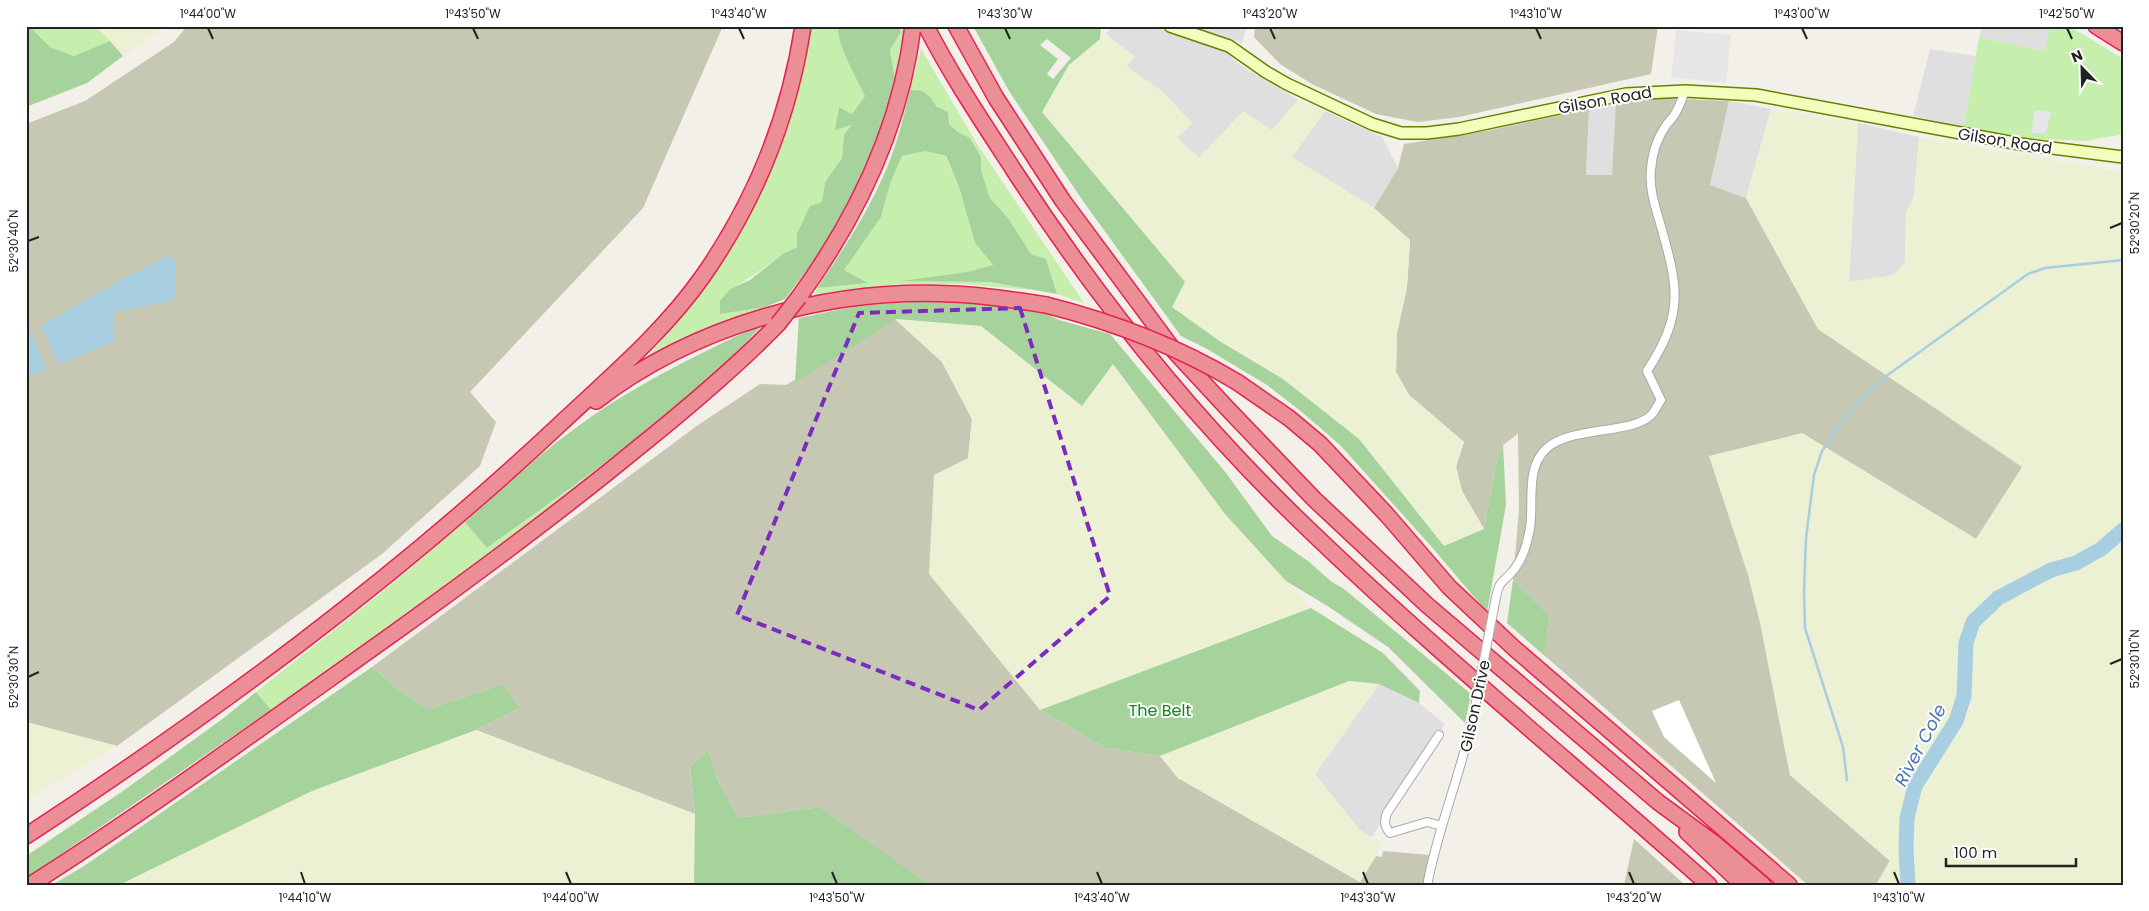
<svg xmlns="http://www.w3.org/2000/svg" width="2149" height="911" font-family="Poppins,sans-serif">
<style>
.residential{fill:#e0dfdf}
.construction{fill:#c6c8b3}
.farmland{fill:#ecf1d4}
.grass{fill:#c6eead}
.forest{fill:#a6d39b;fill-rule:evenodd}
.parking{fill:#e6e6e6}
.water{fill:#a7cee1}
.pier{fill:#fff}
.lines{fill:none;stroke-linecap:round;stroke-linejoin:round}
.stream{stroke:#a7cee1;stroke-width:2.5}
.river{stroke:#a7cee1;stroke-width:15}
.street-casing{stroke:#a9a9a9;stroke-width:10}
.secondary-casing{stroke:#668200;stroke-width:14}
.highway-casing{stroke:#e42250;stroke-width:18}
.street{stroke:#fff;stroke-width:8}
.secondary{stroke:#f3fdbc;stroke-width:11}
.highway{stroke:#ec8e96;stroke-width:15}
.street-bridge-casing{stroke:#a9a9a9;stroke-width:10;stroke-linecap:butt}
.highway-bridge-casing{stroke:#e42250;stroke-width:18;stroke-linecap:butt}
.street-bridge{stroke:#fff;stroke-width:8}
.highway-bridge{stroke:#ec8e96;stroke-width:15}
.marked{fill:none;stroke:#7b2cbf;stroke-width:4;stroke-dasharray:10 6;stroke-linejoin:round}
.ticks{fill:none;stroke:#222;stroke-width:2}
.labels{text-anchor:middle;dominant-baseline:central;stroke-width:4;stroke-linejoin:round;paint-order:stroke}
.street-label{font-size:16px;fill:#222;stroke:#fff}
.park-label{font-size:16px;fill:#07891f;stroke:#fff}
.water-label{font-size:18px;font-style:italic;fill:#4874b7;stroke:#fff}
.neatline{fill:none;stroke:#222;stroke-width:2}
.ticks-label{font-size:12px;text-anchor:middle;fill:#222}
</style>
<rect width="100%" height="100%" fill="#f2f0e8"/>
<path class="residential" d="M1112 26 1160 29 1219 45 1240 65 1298 100 1272 131 1243 112 1199 159 1177 138 1191 123 1163 92 1126 66 1135 57 1106 34Z
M1189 26H1247L1242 43Z
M1982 26H2051L2044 51 1979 37Z
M1930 49 1976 56 1964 127 1913 116Z
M1729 101 1771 109 1746 198 1710 185Z
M1616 102 1613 175 1586 176 1589 109Z
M1325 111 1382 137 1398 168 1374 208 1292 157Z
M1858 123 1919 137 1914 196 1906 213 1905 262 1894 275 1849 282Z
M1379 684 1419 703 1445 724 1372 837 1365 834 1359 829 1315 774Z"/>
<path class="construction" d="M187 26H723L643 208 470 392 496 422 480 466 382 554 117 746 26 722V124L85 101 174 42Z
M1255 26H1658L1651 74 1459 117 1418 122 1376 114 1312 84 1280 64 1254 37Z
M1662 98 1729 101 1710 185 1746 198 1818 329 2023 467 1976 539 1802 433 1749 578 1760 622 1790 775 1890 861 1876 885H1808L1545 656 1549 615 1513 580 1519 509 1518 434 1503 445 1497 460 1484 529 1462 491 1456 467 1464 442 1409 395 1396 372 1397 333 1407 287 1410 240 1374 208 1398 168 1404 144 1486 131 1589 109 1586 175H1612L1616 102Z
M895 319 942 362 972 419 968 458 1040 710 1106 748 1160 756 1178 778 1360 882 1376 856 1382 857 1383 851 1430 855 1425 882 1434 885H929L820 807 738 818 717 778 708 750 690 767 695 814 476 730 520 708 503 684 428 709 399 690 372 667 698 425 760 384 786 385 875 333Z
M1634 839 1685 885H1624Z"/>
<path class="farmland" d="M95 26H166L123 56Z
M1106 34 1135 57 1126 66 1163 92 1192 123 1177 138 1199 158 1243 111 1272 130 1298 100 1325 111 1292 157 1374 208 1410 240 1407 287 1397 333 1396 372 1409 395 1464 442 1456 467 1462 491 1484 529 1444 546 1359 439 1171 306 1042 112 1069 65Z
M1771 109 1858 123 1849 282 1894 275 1905 262 1906 213 1914 196 1919 137 2123 172V885H1876L1890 860 1790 775 1760 622 1749 578 1709 456 1802 433 1976 539 2022 467 1818 329 1746 198Z
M895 319 981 326 1081 406 1112 363 1225 514 1311 608 1040 710 929 574 934 475 968 458 972 419 942 362Z
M1349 681 1379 684 1315 774 1359 829 1365 834 1381 842 1376 856 1360 882 1178 778 1160 756Z
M26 722 117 746 26 800Z
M476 730 695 814 694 885H119L312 791Z"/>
<path class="grass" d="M29 26H95L110 41 75 56 50 47Z
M810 26H838C835 41 858 81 865 96L852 114 839 107 835 130 851 124 844 135 842 158 825 182 822 202 797 234V247C773 259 754 277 730 289L721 314 765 307 685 338 650 354C674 326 699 299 719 268 768 195 797 112 810 26Z
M898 26H904L895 79 890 50 901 32Z
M2051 26H2069L2123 59V134L2086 141 2023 138 1964 127 1979 37 2044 51Z
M921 49 977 144 1084 303 1057 294 1046 259 1031 254 1008 218 990 198 981 170V157L970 138 959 133 949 124 931 98 910 90Z
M925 151 945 156 959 187 975 243 993 265 967 272 907 281 990 282 1033 290 960 284H900L815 294 817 288 867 283 843 270 881 217 891 181 902 156Z
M619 453 488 555 271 710 256 692 380 594 465 522 487 548Z"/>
<path class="forest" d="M26 26H29L50 47 74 56 110 41 123 56 87 83 26 107Z
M838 26H876L884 30 881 26H898L901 32 890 50 895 79 882 128 848 207 827 243 785 299 765 307 720 314V301L730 289 750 280 783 254 797 247V234L810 206 822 202 825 182 842 158 844 135 851 125 835 130 839 107 852 114 865 96C858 81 835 41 838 26Z
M973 26H1101L1100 39 1069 65 1042 112 1185 282 1172 307 1221 342 1283 379 1359 439 1444 546 1484 529 1497 460 1503 444 1506 505 1487 612 1430 545 1340 445 1303 413 1267 385 1207 349 1181 336 1085 204 1009 91ZM1047 39 1071 58 1053 79 1047 74 1058 59 1040 45Z
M910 90 922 91 931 98 937 107 948 112 949 124 959 133 970 138 981 157V170L990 198 1008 218 1031 254 1046 259 1057 294 990 282 902 281 967 272 993 265 975 243 959 187 946 156 925 151 902 156 891 181 881 217 844 270 868 283 817 288C844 249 870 209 888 165 898 141 904 115 910 90Z
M921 301 983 304 1045 313 1059 320 1110 334 1226 473 1272 536 1308 561 1332 582 1344 589 1471 694 1465 723 1388 647 1329 607 1286 581 1225 514 1113 364 1082 406 981 326 896 319 875 333 795 382 799 318 857 306Z
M764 323C684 412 583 478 487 548L465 522C503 489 540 453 581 424 638 383 701 353 764 323Z
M1513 580 1549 615 1545 656 1507 623Z
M1311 608 1383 653 1420 691 1419 703 1379 684 1349 681 1160 756 1106 748 1040 710Z
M372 667 399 690 428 709 503 684 520 708 476 730 312 791 119 885H52L84 866Z
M256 692 271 710 26 878V856L123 791 221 720Z
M708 750 717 778 738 818 820 807 927 883 923 885H694L695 814 690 767Z"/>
<path class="parking" d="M1676 30 1731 35 1726 83 1671 77Z
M2035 110 2051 112 2046 133H2031Z"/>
<path class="water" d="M169 256 175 260V300L113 312 114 341 59 364 41 326 128 276Z
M31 331 46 369 26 377V333Z"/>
<path class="pier" d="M1679 700 1716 783 1664 737 1652 711Z"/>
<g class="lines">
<path class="stream" d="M1847 780 1843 747 1805 628 1804 592 1806 538 1814 475 1822 451 1844 419 1865 395 1889 374 2028 274 2045 268 2123 260"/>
<path class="river" d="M1908 885 1906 849 1907 818 1915 786 1956 721 1964 696 1966 643 1973 622 1998 598 2051 570 2076 563 2101 549 2123 530"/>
<defs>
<path id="street" d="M1496 597C1500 580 1501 584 1511 573 1523 560 1527 544 1530 528 1534 502 1525 467 1547 448 1574 425 1636 435 1653 413 1656 409 1658 404 1661 400L1647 371C1685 313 1678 286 1660 223 1655 206 1649 188 1651 170 1652 153 1657 138 1667 124 1670 120 1674 117 1676 112 1680 106 1682 98 1685 91
M1439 735 1387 813C1384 821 1384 826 1390 833L1427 822 1442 826
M1428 881C1439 825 1461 773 1473 717"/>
<path id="secondary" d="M1170 26 1229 46 1266 72 1287 84 1372 124 1401 133H1427L1459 129 1626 94 1685 91 1756 95 2020 144 2123 157"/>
<path id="highway" d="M926 26C952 77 984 124 1015 172 1097 298 1192 417 1301 522 1431 648 1573 764 1709 885
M956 26 996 98 1063 201 1175 352 1226 407 1314 499 1427 605 1658 802 1714 843 1763 885
M2096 26 2123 43
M799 297C857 217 901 125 913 26
M1237 382 1289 418 1320 444 1387 515 1449 587 1515 649 1789 885
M596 401C695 325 828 288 952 294 984 295 1015 300 1046 305
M1687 832 1743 885
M26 836C214 713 394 580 558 426 608 379 663 333 703 276 756 200 789 118 803 26
M30 885C154 806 273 719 394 633 475 575 556 515 634 451 684 411 733 370 778 324"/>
</defs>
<use href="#street" class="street-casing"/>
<use href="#secondary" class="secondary-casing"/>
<use href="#highway" class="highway-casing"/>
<use href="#street" class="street"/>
<use href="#secondary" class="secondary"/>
<use href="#highway" class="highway"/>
<defs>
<path id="street-bridge" d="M1473 717 1496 597"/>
<path id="highway-bridge" d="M1046 305C1114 322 1177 346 1237 382
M778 324 799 297"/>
</defs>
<use href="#street-bridge" class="street-bridge-casing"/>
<use href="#highway-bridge" class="highway-bridge-casing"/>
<use href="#street-bridge" class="street-bridge"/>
<use href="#highway-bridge" class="highway-bridge"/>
</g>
<path class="marked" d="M1020 308 1110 596 979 710 737 615 859 313Z"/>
<path class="ticks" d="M208 28 213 39M473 28 478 39M739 28 744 39M1005 28 1010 39M1270 28 1275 39M1536 28 1541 39M1802 28 1807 39M2067 28 2072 39M2110 228 2122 223M28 241 39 237M2110 664 2122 659M28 677 39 672M301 872 305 884M566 872 571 884M832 872 837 884M1097 872 1102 884M1363 872 1368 884M1629 872 1634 884M1894 872 1899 884"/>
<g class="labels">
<g class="street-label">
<text transform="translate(1605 100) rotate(-10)">Gilson Road</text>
<text transform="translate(2005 141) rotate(9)">Gilson Road</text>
<text transform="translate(1475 706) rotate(-78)">Gilson Drive</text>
</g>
<g class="park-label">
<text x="1160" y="710">The Belt</text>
</g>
<g class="water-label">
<text transform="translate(1920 745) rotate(-62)">River Cole</text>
</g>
</g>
<rect width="2149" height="911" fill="none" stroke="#ffffff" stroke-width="55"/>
<g transform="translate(2082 68) rotate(337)" stroke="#ffffff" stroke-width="4" paint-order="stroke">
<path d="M0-4L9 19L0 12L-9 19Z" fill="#222222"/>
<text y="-8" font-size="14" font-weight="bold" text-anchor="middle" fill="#222222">N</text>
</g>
<path d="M1946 858v8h130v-8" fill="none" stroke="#222222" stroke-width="2.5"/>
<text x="1954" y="858" font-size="15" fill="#222222" stroke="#ffffff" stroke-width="4" paint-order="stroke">100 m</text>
<rect x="28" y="28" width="2094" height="856" class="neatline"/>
<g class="ticks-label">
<text x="208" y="18">1°44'00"W</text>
<text x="473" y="18">1°43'50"W</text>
<text x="739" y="18">1°43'40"W</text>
<text x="1005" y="18">1°43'30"W</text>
<text x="1270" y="18">1°43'20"W</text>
<text x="1536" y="18">1°43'10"W</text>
<text x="1802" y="18">1°43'00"W</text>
<text x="2067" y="18">1°42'50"W</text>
<text transform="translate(2135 223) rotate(-90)" y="4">52°30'20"N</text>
<text transform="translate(14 241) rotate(-90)" y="4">52°30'40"N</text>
<text transform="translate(2135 659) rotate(-90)" y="4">52°30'10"N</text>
<text transform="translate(14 677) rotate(-90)" y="4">52°30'30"N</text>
<text x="305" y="902">1°44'10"W</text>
<text x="571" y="902">1°44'00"W</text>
<text x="837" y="902">1°43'50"W</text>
<text x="1102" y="902">1°43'40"W</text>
<text x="1368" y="902">1°43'30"W</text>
<text x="1634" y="902">1°43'20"W</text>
<text x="1899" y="902">1°43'10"W</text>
</g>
</svg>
